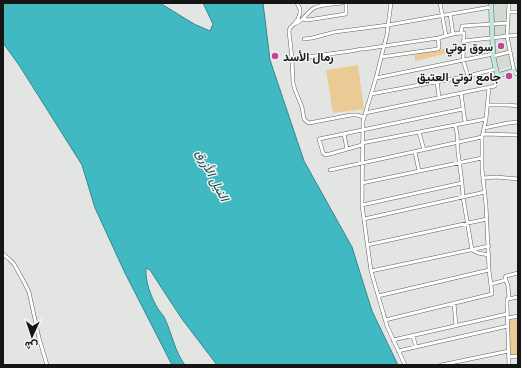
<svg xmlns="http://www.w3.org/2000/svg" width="521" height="368" font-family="'Open Sans',Vazirmatn,sans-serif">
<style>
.built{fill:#d4dbd2}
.green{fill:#ecca96}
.water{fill:#41b9c3;stroke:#34888e}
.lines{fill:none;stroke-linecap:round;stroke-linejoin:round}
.street-casing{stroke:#616360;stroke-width:4}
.secondary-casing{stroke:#616360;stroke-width:5.5}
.street{stroke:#fff;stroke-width:3}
.secondary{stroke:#c2e5dc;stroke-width:4.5}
.poi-dot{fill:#c34696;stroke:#f0f3f0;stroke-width:1.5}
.labels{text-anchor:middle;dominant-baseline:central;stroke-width:3;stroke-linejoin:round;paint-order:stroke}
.poi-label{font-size:12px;font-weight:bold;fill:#141514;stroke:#f0f3f0;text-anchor:end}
.water-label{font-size:13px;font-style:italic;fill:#174b4f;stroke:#f0f3f0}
</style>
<rect width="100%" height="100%" fill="#e3e5e2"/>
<path class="built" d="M491 3H508L507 36 513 66 497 70 494 55Z"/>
<path class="green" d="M448 48 449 53 415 61V54Z
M358 65 364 109 333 113 326 70Z
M518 318V354L510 355 509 319Z"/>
<path class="water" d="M3 3H160L194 24 210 31 213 24 203 3H263L270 60 304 161 352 247 372 311 398 365H217L182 319 161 287 150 270 146 268C145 282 151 297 158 309 161 313 164 316 165 319 172 334 175 352 185 365H172L125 273 95 208 82 165 19 65 3 43Z"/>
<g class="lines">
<defs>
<path id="street" d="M297 3 300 9V13L298 19 294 24 290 28 289 31 292 59 293 83 295 90 302 107 304 119 306 121 309 123 351 115H357L364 117
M391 3 387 34 376 78 363 121 362 205 371 271 387 326 405 365
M440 3 446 36
M509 3 507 36 514 71 515 73 518 74
M509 12H518
M450 14 453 34
M303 19 308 20 346 14V3
M294 24C303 22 306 13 314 8 320 4 335 4 343 3
M304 39 312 38 335 32 388 25 491 7
M463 41 518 35
M384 46 438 38 453 34 461 33
M493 56 510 52
M381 57 438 49 439 47 438 38
M292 59 351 51 362 49H365L384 46
M468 76 463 60 464 33H461L462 26 508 23
M376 78 493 54
M437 81 439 97
M461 93 465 122
M371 94 468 76 496 69
M487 105H508L518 106
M365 113 495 86 497 74
M455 125 457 133 458 152 462 183 463 197 472 250 478 253 489 255
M484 128 508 123 518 122
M419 132 424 150
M344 134 347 149
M483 134 518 135
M362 143 486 119
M362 145 326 155 323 153 319 139 463 109
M415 152 419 171
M330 170 482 137
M483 178 496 177 518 179
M362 183 482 158
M362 205 462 183
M364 219 485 192
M367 245 487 219
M3 254 9 259 14 264 24 282 29 292 39 338 47 365
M371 271 489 246
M491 284 506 280
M378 296 489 270
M508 299 518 297
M454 303 456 326
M508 318 518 316
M385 320 492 294 489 270 486 205 482 169V137L486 119 489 87
M413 336 416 347
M393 340 507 314
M398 351 508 326
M509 357 518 356
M441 365 509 351
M509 365 507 305V299L509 298 508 286 505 277 506 276 518 273"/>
<path id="secondary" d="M491 3 493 56 497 74 500 75 514 71"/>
</defs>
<use href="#street" class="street-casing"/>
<use href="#secondary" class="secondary-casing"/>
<use href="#street" class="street"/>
<use href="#secondary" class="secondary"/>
</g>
<g class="poi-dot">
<circle cx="501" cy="46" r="4"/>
<circle cx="275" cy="56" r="4"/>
<circle cx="509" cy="76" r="4"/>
</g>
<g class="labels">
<g class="poi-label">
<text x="493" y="46">سوق توتي</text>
<text x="283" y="56" text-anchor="start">رمال الأسد</text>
<text x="501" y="76">جامع توتي العتيق</text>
</g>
<g class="water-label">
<text transform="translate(213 175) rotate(62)">النيل الأزرق</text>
</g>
</g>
<rect width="521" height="368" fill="none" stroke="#141514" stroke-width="8"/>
<g transform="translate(32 336) rotate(183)" stroke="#f0f3f0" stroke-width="3" paint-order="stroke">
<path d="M0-3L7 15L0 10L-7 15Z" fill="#141514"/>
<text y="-6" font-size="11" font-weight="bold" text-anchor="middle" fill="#141514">ش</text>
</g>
</svg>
